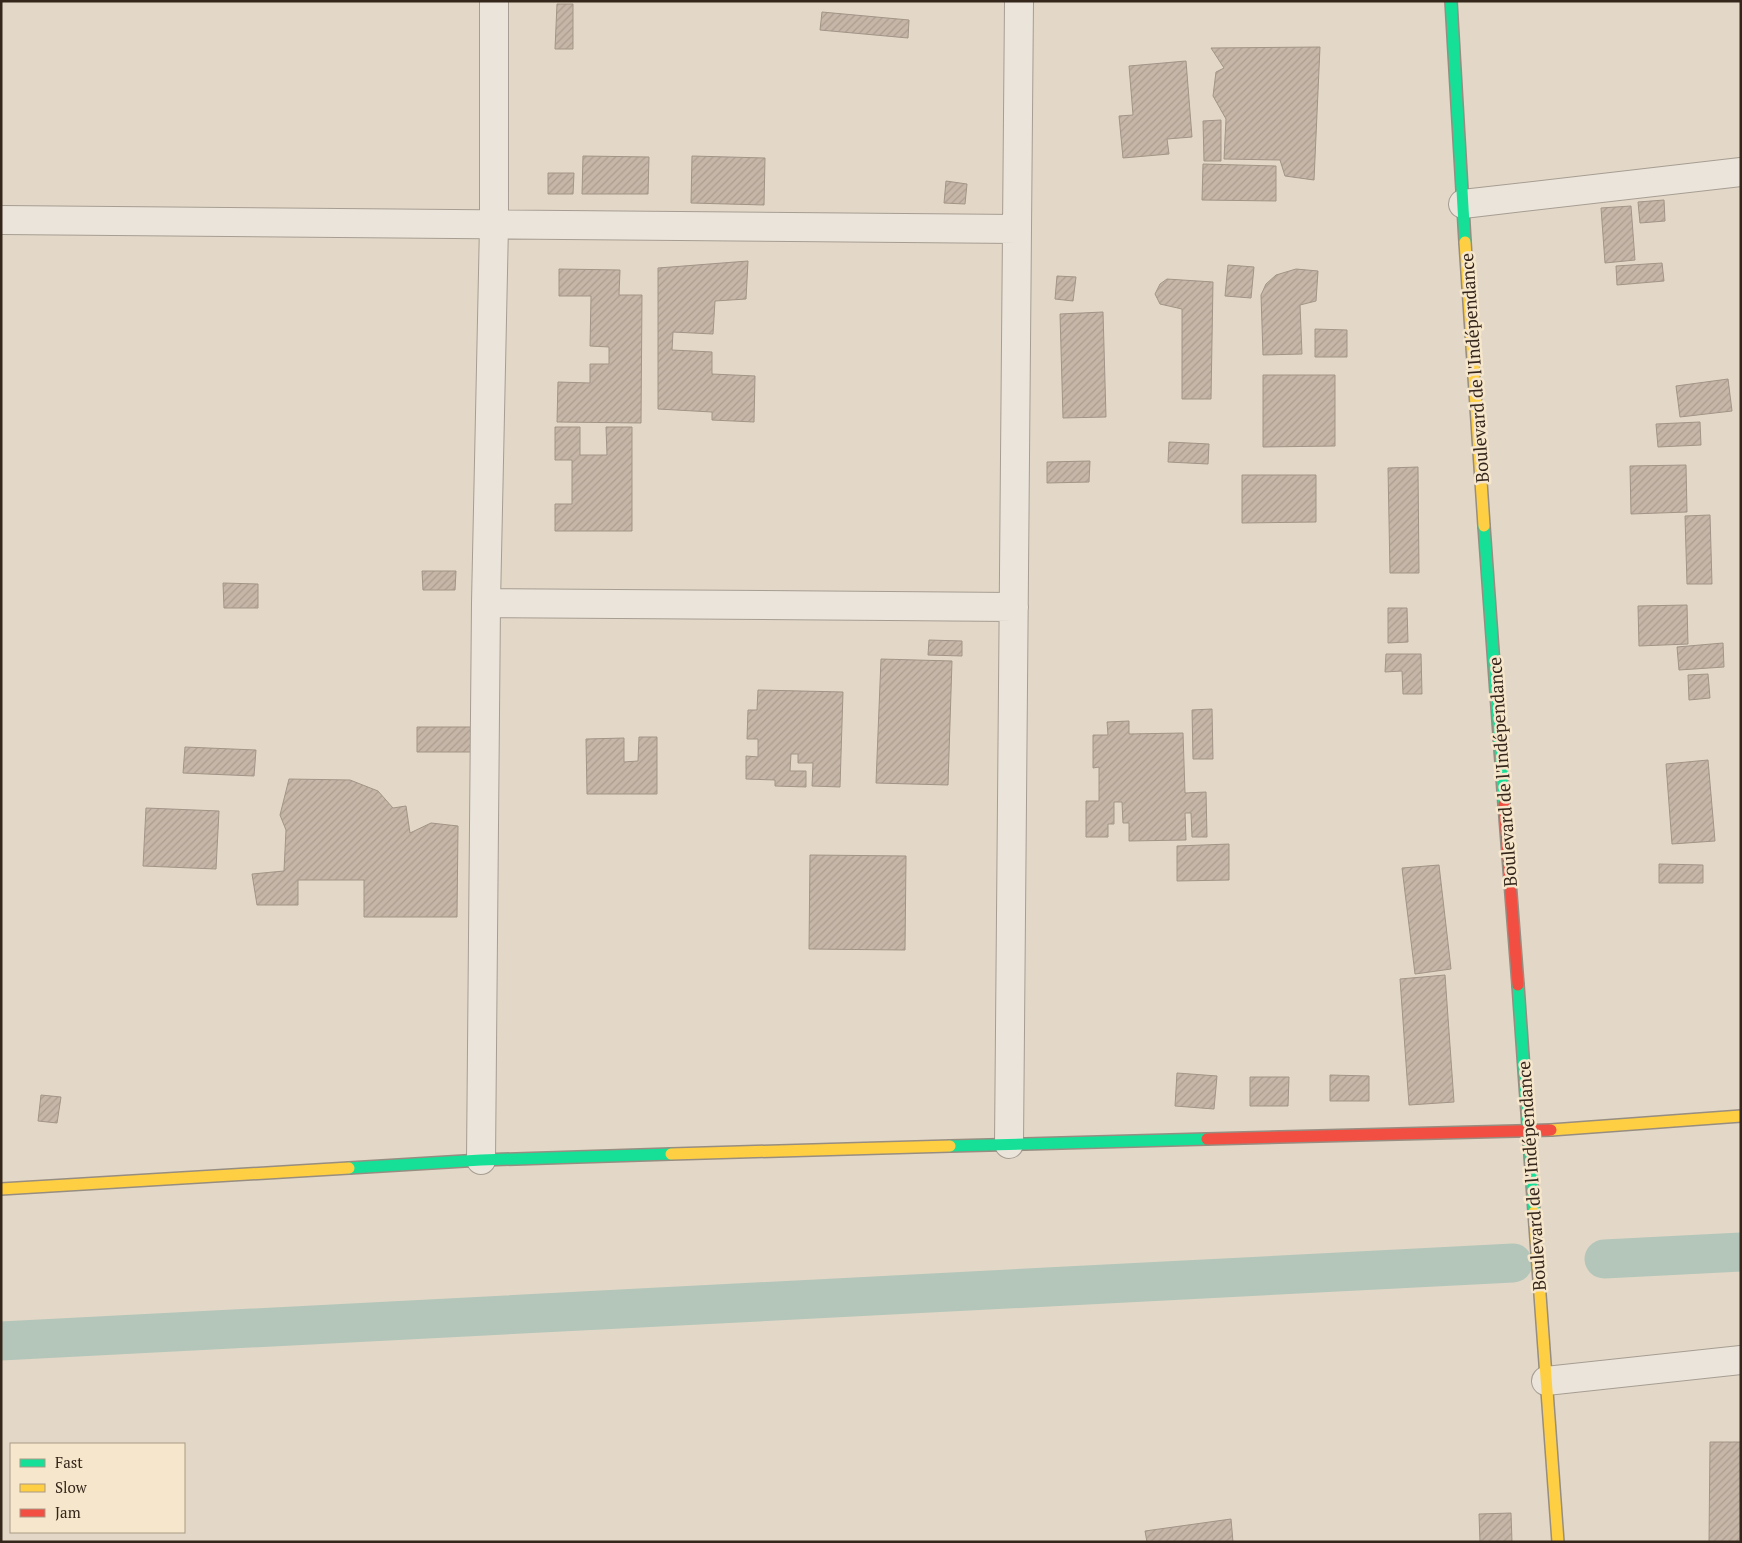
<svg xmlns="http://www.w3.org/2000/svg" width="1742" height="1543" font-family="'PT Serif',serif">
<style>
.lines{fill:none;stroke-linecap:round;stroke-linejoin:round}
.canal{stroke:#b4c6ba;stroke-width:39}
.building{fill:url(#building-hatch);stroke:#a29487}
.street-casing{stroke:#a79d92;stroke-width:30}
.fast-casing{stroke:#978d81;stroke-width:14}
.slow-casing{stroke:#978d81;stroke-width:14}
.jam-casing{stroke:#978d81;stroke-width:14}
.street{stroke:#eae4da;stroke-width:28}
.fast{stroke:#16e098;stroke-width:11}
.slow{stroke:#ffcf43;stroke-width:11}
.jam{stroke:#f24e42;stroke-width:11}
.labels{text-anchor:middle;dominant-baseline:central;stroke-width:5;stroke-linejoin:round;paint-order:stroke}
.street-label{font-size:18px;fill:#35261b;stroke:#f6e7cc}
</style>
<defs>
<pattern id="building-hatch" width="6" height="6" patternUnits="userSpaceOnUse" patternTransform="scale(1.25)"><rect width="6" height="6" fill="#c6b6a8"/><path d="M-1 1l2-2M0 6l6-6M5 7l2-2" fill="none" stroke="#ab9c90"/></pattern>
</defs>
<rect width="100%" height="100%" fill="#e3d8c7"/>
<g class="lines">
<path class="canal" d="M1604 1259 1741 1252
M1 1341 1513 1263"/>
</g>
<path class="building" d="M557 4H573V49H555Z
M822 12 909 20 908 38 820 30Z
M1320 47 1314 180 1285 176 1280 160 1224 159 1226 119 1213 96 1216 72 1224 68 1211 48Z
M1186 61 1192 137 1167 139 1169 154 1123 158 1119 116 1133 115 1129 66Z
M1221 120V161H1204L1203 121Z
M583 156 649 157 648 194H582Z
M692 156 765 158 764 205 691 203Z
M1203 164 1276 166V201L1202 200Z
M548 173H574L573 194H548Z
M946 181 967 184 965 204 944 203Z
M1664 200 1665 221 1640 223 1638 202Z
M1631 206 1635 260 1605 263 1601 208Z
M748 261 746 299 715 301 713 334 673 332 672 350 712 352V374L755 376 754 422 712 420V412L658 409V268Z
M1662 263 1664 281 1617 285 1616 266Z
M1228 265 1254 267 1251 298 1225 296Z
M559 269 620 270 619 295H642L641 423 557 422 558 382 590 383V364H609V347L590 346 591 296H559Z
M1296 269 1318 271 1316 301 1300 305 1302 354 1263 355 1261 295 1266 284 1276 275Z
M1057 276 1076 277 1073 301 1055 299Z
M1167 279 1213 282 1211 399H1182V309L1160 304 1155 294 1160 284Z
M1103 312 1106 417 1063 418 1060 314Z
M1315 329 1347 330V357H1315Z
M1263 375H1335V446L1263 447Z
M1728 379 1732 411 1680 417 1676 386Z
M1700 422 1701 445 1658 447 1656 424Z
M555 427H580V455H607L606 427H632V531H555V504H572V460H555Z
M1169 442 1209 444 1208 464 1168 462Z
M1090 461 1089 482 1047 483V462Z
M1686 465 1687 512 1631 514 1630 466Z
M1418 467 1419 573H1390L1388 468Z
M1242 475H1316V522L1242 523Z
M1710 515 1712 584H1687L1685 516Z
M422 571H456L455 590H423Z
M223 583 258 584V608H224Z
M1687 605 1688 644 1639 646 1638 606Z
M1388 608H1407L1408 642 1388 643Z
M929 640 962 641V656L928 655Z
M1723 643 1724 667 1679 670 1677 647Z
M1386 654H1421L1422 694H1403L1402 671 1385 672Z
M881 659 952 661 948 785 876 783Z
M1708 674 1710 698 1689 700 1688 675Z
M758 690 843 692 840 787 812 786 813 763H798V754H791L790 771H806V787L775 786V780L746 779V756L758 757V739H747L748 710H757Z
M1212 709 1213 759H1193L1192 710Z
M1129 721V734L1183 733 1185 793 1206 792 1207 837H1192L1191 813H1185L1186 840 1129 841V823H1123L1122 802H1114V824H1108V837H1086V801H1099V767L1093 768V735H1108L1107 722Z
M417 727H474L473 752H417Z
M639 737H657V794H587L586 739 624 738V762L638 761Z
M185 747 256 750 254 776 183 773Z
M1708 760 1715 841 1672 844 1666 764Z
M289 779 350 780 378 791 393 808 406 806 410 833 431 823 458 826 457 917H364V880H298V905H257L252 874 284 871 286 830 280 815Z
M146 808 219 811 216 869 143 866Z
M1229 844V880L1177 881V846Z
M810 855 906 856 905 950 809 949Z
M1659 864 1703 865V883H1659Z
M1439 865 1451 969 1415 974 1402 868Z
M1445 975 1454 1102 1409 1105 1400 979Z
M1177 1073 1217 1076 1214 1109 1175 1106Z
M1330 1075 1369 1076V1101H1330Z
M1250 1077H1289L1288 1106H1250Z
M41 1095 61 1097 57 1123 38 1121Z
M1710 1442H1741V1542H1709Z
M1511 1513 1512 1542H1480L1479 1514Z
M1231 1519 1233 1542H1147L1145 1531Z"/>
<g class="lines">
<defs>
<path id="street" d="M1463 204 1741 172
M1 220 1017 229
M486 603 1014 607
M1009 1144 1019 1
M481 1160 486 603 494 225V1
M1546 1381 1741 1360"/>
<path id="fast" d="M1451 1 1465 242
M1484 526 1504 804
M1518 985 1534 1212
M950 1146 1207 1139
M349 1168 481 1160 671 1154"/>
<path id="slow" d="M1465 242 1484 526
M1551 1130 1741 1116
M671 1154 950 1146
M1 1189 349 1168
M1534 1212 1558 1542"/>
<path id="jam" d="M1504 804 1518 985
M1207 1139 1551 1130"/>
</defs>
<use href="#street" class="street-casing"/>
<use href="#fast" class="fast-casing"/>
<use href="#slow" class="slow-casing"/>
<use href="#jam" class="jam-casing"/>
<use href="#street" class="street"/>
<use href="#fast" class="fast"/>
<use href="#slow" class="slow"/>
<use href="#jam" class="jam"/>
</g>
<g class="labels">
<g class="street-label">
<text transform="translate(1474 368) rotate(-94)">Boulevard de l'Indépendance</text>
<text transform="translate(1502 772) rotate(-94)">Boulevard de l'Indépendance</text>
<text transform="translate(1531 1176) rotate(-94)">Boulevard de l'Indépendance</text>
</g>
</g>
<rect width="1742" height="1543" fill="none" stroke="#35261b" stroke-width="5"/>
<rect x="10" y="1443" width="175" height="90" fill="#f6e7cc" stroke="#a99a85"/>
<rect x="20" y="1459" width="25" height="8" fill="#16e098" stroke="#a99a85"/>
<text x="55" y="1468" font-size="15" fill="#35261b">Fast</text>
<rect x="20" y="1484" width="25" height="8" fill="#ffcf43" stroke="#a99a85"/>
<text x="55" y="1493" font-size="15" fill="#35261b">Slow</text>
<rect x="20" y="1509" width="25" height="8" fill="#f24e42" stroke="#a99a85"/>
<text x="55" y="1518" font-size="15" fill="#35261b">Jam</text>
</svg>
